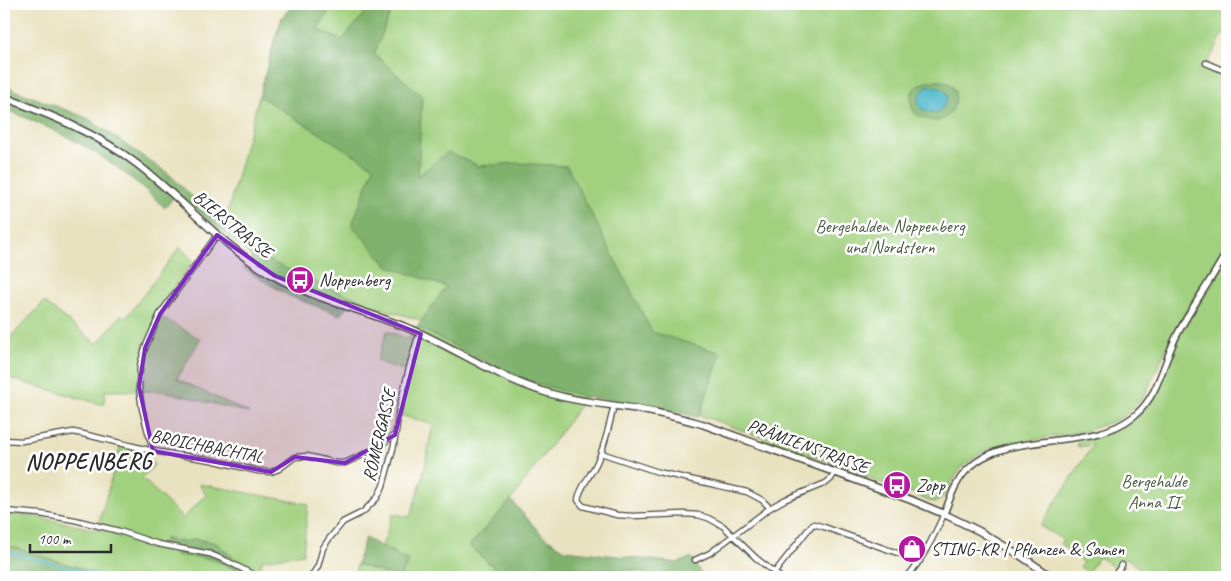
<svg xmlns="http://www.w3.org/2000/svg" width="1231" height="581" font-family="Caveat,sans-serif">
<style>
.green{fill:#a1d07f;stroke:#667e55}
.forest{fill:#80b26e;stroke:#566e4c}
.water{fill:#4eb8cc;stroke:#3c727c}
.lines{fill:none;stroke-linecap:round;stroke-linejoin:round}
.stream{stroke:#4eb8cc;stroke-width:2}
.minor-casing{stroke:#484641;stroke-width:7}
.tertiary-casing{stroke:#484641;stroke-width:8}
.secondary-casing{stroke:#484641;stroke-width:9}
.minor{stroke:#fff;stroke-width:4.5}
.tertiary{stroke:#fff;stroke-width:5}
.secondary{stroke:#fff;stroke-width:6}
.marked{fill:#7b2cbf;fill-opacity:0.2;stroke:#7b2cbf;stroke-width:4;stroke-linejoin:round}
.labels{text-anchor:middle;dominant-baseline:central;stroke-width:5;stroke-linejoin:round;paint-order:stroke}
.street-label{font-size:18px;fill:#2b2b2b;stroke:#fff}
.park-label{font-size:18px;fill:#4e5d44;stroke:#fff}
.poi-label{font-size:18px;fill:#2b2b2b;stroke:#fff;text-anchor:start}
.district-label{font-size:22px;font-weight:bold;letter-spacing:1px;fill:#2b2b2b;stroke:#fff}
</style>
<rect width="100%" height="100%" fill="#fff"/>
<filter id="ink" filterUnits="userSpaceOnUse"><feTurbulence type="fractalNoise" baseFrequency=".02" numOctaves="2"/><feDisplacementMap in="SourceGraphic" scale="10" xChannelSelector="R" yChannelSelector="G"/><feConvolveMatrix kernelMatrix="1 2 1 2 8 2 1 2 1" color-interpolation-filters="sRGB"/></filter>
<filter id="wash" filterUnits="userSpaceOnUse"><feTurbulence type="fractalNoise" baseFrequency=".0096" numOctaves="4" result="noise"/><feDisplacementMap in="SourceGraphic" scale="20" xChannelSelector="R" yChannelSelector="G"/><feGaussianBlur stdDeviation="1.12" result="paint"/><feColorMatrix in="noise" values="0 0 0 0 0 0 0 0 0 0 0 0 0 0 0 0 0 1.4 0 .05"/><feComposite in="paint" operator="in"/></filter>
<g filter="url(#wash)">
<rect width="100%" height="100%" fill="#e9e2c0"/>
<path class="green" d="M298 4H1227V27L1206 66 1227 75V246L1191 308 1175 331 1158 366 1152 380 1143 398 1124 416 1116 420 1086 431 999 446 983 451 962 467 940 500 936 502 928 501 901 487 892 486 844 471 845 468 722 423 427 322 369 305V303L317 284 303 274 294 271 283 270 251 250 223 229 276 34 280 24Z
M180 247 193 260 156 314 200 339 177 379 249 413 164 391H105L104 405 4 377V344L44 302 97 344 121 315 126 318Z
M1227 260V577H1148L1131 561 1125 558 1116 569 1099 557 1088 572 1080 567 1083 562 1060 544 1063 540 1040 526 1093 445 1078 447 1077 442C1102 437 1132 427 1148 406 1155 396 1160 383 1165 371 1170 359 1174 347 1180 335Z
M417 327 464 351 531 381 586 397 511 500 469 546 505 577H400L409 561 382 546 393 514 410 517 422 480 433 424 396 414 406 371 377 361 387 331 408 339Z
M120 447 145 453 154 465 142 478 183 518 206 495 199 484 308 504 303 554 262 560 260 571 235 559 216 543 195 539 185 542 165 539 210 559 222 563 251 577H4V513L33 516 97 530Z
M357 564 395 577H354Z
M565 567 645 571 639 577H539Z"/>
<path class="forest" d="M294 4H334L317 29 342 40 373 4H394L374 54 422 96 418 176 448 152 479 166 518 163 567 166 652 332 721 353 700 414 698 417 643 405 586 397 531 382 464 351 417 327 446 287 388 266 352 225 374 167 259 96 282 17Z
M930 81C935 81 941 80 946 82 966 88 953 132 924 118 924 118 918 115 917 115 910 109 908 93 916 87 920 84 925 83 930 81Z
M4 86 87 118 170 175 209 213 268 260 328 288 355 298 340 315 289 296 244 269 252 257 177 193 165 208C153 197 141 185 127 175 91 146 47 126 4 109Z
M511 500 542 535 565 550 678 563 691 557 703 577H639L645 571 565 567 539 577H505L469 546Z
M365 538 409 561 400 577H395L357 564Z
M164 539 185 542 195 539 216 543 235 559 260 571 258 577C244 577 233 566 220 562 206 557 191 557 176 555Z
M4 544 107 577H4Z"/>
<path class="water" d="M927 86C948 86 954 98 938 112 916 113 912 101 927 86Z"/>
<g class="lines">
<path class="stream" d="M4 551 74 569 102 577"/>
</g>
</g>
<g filter="url(#ink)">
<g class="lines">
<defs>
<path id="minor" d="M1206 63 1227 72
M614 406C609 424 606 444 597 462 592 474 579 488 578 500L583 506 617 515 633 516 684 514 698 515 708 518 723 526 756 558 780 577
M4 440 22 441 73 432 83 434 153 451 211 460 258 471 271 472 279 469 295 457 307 456 336 463H345L369 452 395 435
M153 451 142 409 139 387 140 365 145 348 160 314 217 235
M601 453 658 472 747 492 762 500 770 508
M4 511 40 514 75 520 119 531 158 544 210 554 227 561 258 577
M695 560 710 553 770 508 784 500 826 483 831 479 835 472
M775 572 811 526 814 524 824 527 920 561
M311 577 318 566 323 548 329 539 343 522 363 512 377 498 383 486 394 445 399 410 409 368 417 340 421 334
M907 577C923 559 934 536 944 514
M1113 577 1122 565"/>
<path id="tertiary" d="M944 514C950 499 955 482 967 470 1006 428 1089 453 1134 416 1160 395 1163 361 1178 333 1193 305 1212 279 1227 251"/>
<path id="secondary" d="M4 97C50 115 97 133 137 164 184 200 222 247 274 276 317 300 367 311 413 330 459 350 500 379 548 393 577 402 607 404 637 409 659 413 681 418 702 424L911 500 944 514 979 531 1021 556 1052 577"/>
</defs>
<use href="#minor" class="minor-casing"/>
<use href="#tertiary" class="tertiary-casing"/>
<use href="#secondary" class="secondary-casing"/>
<use href="#minor" class="minor"/>
<use href="#tertiary" class="tertiary"/>
<use href="#secondary" class="secondary"/>
</g>
</g>
<path class="marked" d="M217 235 275 276 421 334 395 435 345 463 295 457 271 472 153 451 139 387 145 348 160 314Z"/>
<defs>
<symbol id="bus-disc" viewBox="-11 -11 22 22"><circle r="9.5" fill="#b5179e" stroke="#fff"/><path d="M-5-6H5V4H4V6H2V4H-2V6H-4V4H-5ZM-3.5-4V0h7V-4ZM-3.5 1.2v1.5H-2V1.2ZM2 1.2v1.5H3.5V1.2Z" fill="#fff"/></symbol>
<symbol id="shop-disc" viewBox="-11 -11 22 22"><circle r="9.5" fill="#b5179e" stroke="#fff"/><path d="M-5-2.5h2.3a2.7 3.5 0 0 1 5.4 0H5L5.5 6h-11ZM-1.5-2.5h3a1.5 2.3 0 0 0-3 0Z" fill="#fff"/></symbol>
</defs>
<g fill-rule="evenodd">
<use href="#bus-disc" x="284" y="264" width="32" height="32"/>
<use href="#bus-disc" x="881" y="469" width="32" height="32"/>
<use href="#shop-disc" x="896" y="533" width="32" height="32"/>
</g>
<g class="labels">
<g class="street-label">
<text transform="translate(233 224) rotate(39)">BIERSTRASSE</text>
<text transform="translate(379 435) rotate(-77)">RÖMERGASSE</text>
<text transform="translate(207 446) rotate(11)">BROICHBACHTAL</text>
<text transform="translate(808 446) rotate(20)">PRÄMIENSTRASSE</text>
</g>
<g class="park-label">
<text x="890" y="226">Bergehalden Noppenberg<tspan x="890" dy="21">und Nordstern</tspan></text>
<text x="1154" y="481">Bergehalde<tspan x="1154" dy="21">Anna II</tspan></text>
</g>
<g class="poi-label">
<text x="319" y="280">Noppenberg</text>
<text x="916" y="485">Zopp</text>
<text x="931" y="549">STING-KR | Pflanzen &amp; Samen</text>
</g>
<g class="district-label">
<text x="89" y="462">NOPPENBERG</text>
</g>
</g>
<rect width="1231" height="581" fill="none" stroke="#fff" stroke-width="20"/>
<path d="M30 544v8h81v-8" fill="none" stroke="#2b2b2b" stroke-width="2.5"/>
<text x="38" y="544" font-size="15" fill="#2b2b2b" stroke="#ffffff" stroke-width="4" paint-order="stroke">100 m</text>
</svg>
